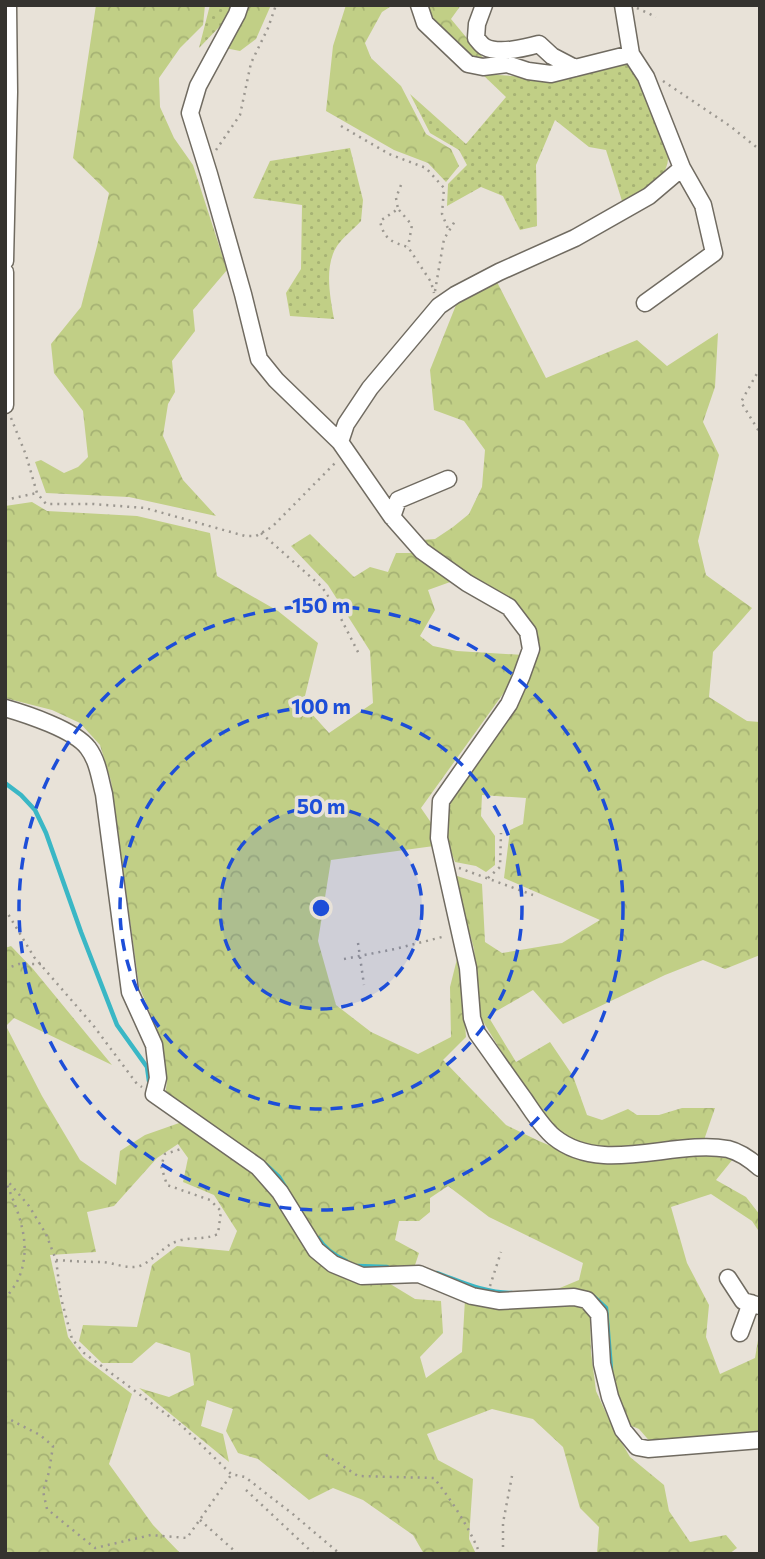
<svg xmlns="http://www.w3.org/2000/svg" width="765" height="1559" font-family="Commissioner,sans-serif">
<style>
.grass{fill:url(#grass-dots)}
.forest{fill:url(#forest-crowns)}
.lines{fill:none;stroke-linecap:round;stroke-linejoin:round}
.stream{stroke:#3ab7c5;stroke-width:4.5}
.street-casing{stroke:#706b61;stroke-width:19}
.path{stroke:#9b9790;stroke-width:2.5;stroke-dasharray:2 5;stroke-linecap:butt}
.street{stroke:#fff;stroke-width:16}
.ring{fill:none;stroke:#1d4ed8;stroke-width:3.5;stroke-dasharray:12 9}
.centre{fill:#1d4ed8;stroke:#e8e2d8;stroke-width:3.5}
.ring-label{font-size:21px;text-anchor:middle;font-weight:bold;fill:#1d4ed8;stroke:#e8e2d8;stroke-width:7;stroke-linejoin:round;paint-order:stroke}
</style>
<defs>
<pattern id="grass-dots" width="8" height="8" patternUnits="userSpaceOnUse" patternTransform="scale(1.75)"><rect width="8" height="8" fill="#c1cf86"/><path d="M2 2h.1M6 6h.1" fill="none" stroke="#a6b274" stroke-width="1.8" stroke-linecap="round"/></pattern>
<pattern id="forest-crowns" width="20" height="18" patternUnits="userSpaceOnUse" patternTransform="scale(1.75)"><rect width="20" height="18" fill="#c1cf86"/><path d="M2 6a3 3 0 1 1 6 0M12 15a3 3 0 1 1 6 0" fill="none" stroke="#a6b274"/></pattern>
</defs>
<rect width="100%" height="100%" fill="#e8e2d8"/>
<path class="grass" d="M210 5H233L227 19 199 48Z
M628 64C633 71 639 79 643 87 650 99 669 146 668 159 667 181 639 194 622 201L606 150 589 147 555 120 536 165 537 226 520 230 503 196 481 187 447 206 448 184 467 165 459 150 430 133 410 94 466 144 506 97 482 74 557 79Z
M350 148 363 200 361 221C354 229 343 237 337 246 324 266 330 296 334 319L290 316 286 293 301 269 302 205 253 198 270 161Z"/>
<path class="forest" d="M96 5H205L203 25 180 48 159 78 160 107 174 138 193 165 227 270 193 310 195 331 172 361 175 392 168 404 163 436 183 480 216 516 129 497 46 493 35 462 41 460 64 473 78 467 88 457 83 411 54 373 51 344 81 307 97 246 109 193 73 158Z
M246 5H271L256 39 240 51 225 48Z
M346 5H393L382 12 365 43 371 58 401 86 426 134 451 149 459 166 446 182 428 163 394 150 326 111 333 46Z
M426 5H461L451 19 485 60 471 59 439 28Z
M497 282 546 378 637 340 667 366 718 333 715 387 703 422 719 455 698 541 706 575 752 608 713 652 709 697 747 721 760 722V955L725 969 703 960 665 975 563 1024 533 990 488 1016 516 1062 550 1042 573 1076 587 1115 602 1120 628 1109 637 1115H659L682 1108H715L704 1140 609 1150 577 1143 555 1131 519 1081 478 1013 474 949 454 875 482 884 485 942 502 953 562 943 600 920 504 878 510 830 523 824 526 798 482 795 481 816 495 836V865L486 872 476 866 455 862 445 836 448 802 513 708 539 653 536 631 515 606 484 587 422 540 435 539 453 527 469 514 482 487 485 450 464 421 434 410 430 370 456 305Z
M32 502 47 511 137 516 210 533 217 576 278 611 318 643 303 704 329 733 373 703 370 651 328 585 291 546 310 534 354 577 370 567 388 572 396 553H418L453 581 428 590 435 610 420 636 433 646 457 651 524 655 508 687 421 808 432 824 434 846 331 860 318 941 336 1005 371 1032 418 1054 451 1037 450 987 458 955 462 984 466 1037 443 1060 506 1125 539 1141 584 1160 624 1162 703 1155 733 1159 716 1180 746 1197 760 1215V1233L752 1221 711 1194 671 1207 687 1263 709 1305 706 1337 720 1374 755 1358 760 1328V1435L653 1445 639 1429 622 1422 590 1299 543 1295 579 1280 583 1263 489 1217 448 1186 430 1198V1212L419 1221H399L395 1240 419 1253 413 1271 364 1274 319 1246 282 1190 165 1096 167 1081 161 1040 139 986 111 781 100 745 80 723 52 710 5 698V506Z
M11 946 33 969 112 1065 14 1018 6 1026 42 1096 80 1160 116 1185 120 1151 145 1135 182 1122 249 1167 276 1195 310 1252 387 1282 415 1299 441 1301 443 1333 420 1357 426 1378 462 1352 465 1299 559 1303 580 1306 590 1315 591 1352 596 1391 612 1426 630 1457 664 1485 669 1511 690 1542 726 1535 737 1548 729 1554H597L599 1527 580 1508 563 1447 533 1419 492 1409 427 1434 438 1460 473 1479 469 1539 476 1554H424L413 1535 363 1500 333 1488 309 1500 258 1459 238 1453 226 1431 233 1409 207 1400 201 1426 223 1434 229 1462 139 1388 169 1397 194 1385 190 1353 156 1342 132 1363H102L79 1341 83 1325 137 1327 152 1265 177 1246 229 1251 237 1231 214 1195 183 1182 188 1158 178 1144 157 1158 114 1206 87 1212 96 1252 50 1255 68 1337 83 1357 132 1394 109 1464 153 1525 181 1554H5V948Z"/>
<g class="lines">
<path class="stream" d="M5 783 21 795 35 810 46 833 81 932 117 1025 147 1067 149 1081 154 1084
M266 1165 279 1177 287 1190
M318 1238C325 1249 335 1256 346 1261
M357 1266 387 1267
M437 1273C462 1282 484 1293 512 1293
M594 1297 606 1308 611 1370"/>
<defs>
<path id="street" d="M240 5 237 14 198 86 190 113 209 174 243 294 259 359 276 380 340 442 392 517 422 551 467 583 509 607 528 632 531 649 521 677 509 704 441 801 439 838 468 968 472 1018 477 1033C493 1055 508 1077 524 1099 533 1112 542 1127 554 1137 602 1176 673 1139 728 1149 740 1152 751 1160 760 1168
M419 5 425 23 468 64 483 67 507 64 528 71 551 74 631 54
M484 5 477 24 476 38C479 41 481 45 485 47 498 54 525 48 539 44L552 56 575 68
M5 261 9 92 8 5
M5 272V405
M645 303 714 253 703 205 682 168
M340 442 346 424 370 388 439 306 455 295 499 272 575 238 649 196 682 168 646 77 631 54 623 5
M392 517 398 500 448 479
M5 708C26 714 75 730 88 748 98 761 100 779 104 794L130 992 154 1045 158 1078 154 1094 258 1167 280 1192 316 1250 333 1264 362 1276 419 1274 472 1296 499 1301 574 1297 587 1300 599 1314 602 1364 610 1397 623 1430 637 1447 648 1449 760 1440
M728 1278 743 1301 760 1306
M740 1333 751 1303"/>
</defs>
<use href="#street" class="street-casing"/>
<path class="path" d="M637 8 656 17
M663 81 730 126 760 150
M341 126 389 154 426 168 444 188 442 214 449 231
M216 150 240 115 251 63 268 28 276 5
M401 185 396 198 398 209 380 221C384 239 391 242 408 247L431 282 434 293
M399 210 412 225 408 247
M435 291 444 239 455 221
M760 368 741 402 760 433
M11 418 26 455 37 493 46 504H93L145 508 245 536H256L272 527 336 462
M5 500 37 493
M261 533 322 587 335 607 359 654
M459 868 533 895
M488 878 500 867 501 833
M5 909 34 957 93 1025 137 1084 142 1087
M358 943 364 985
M344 959 395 949 446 936
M5 969 19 964H41
M5 1178 29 1206 46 1234 56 1260 61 1298 72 1339 84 1353 182 1426 231 1474 245 1477 294 1515 340 1554
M56 1260C71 1261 86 1262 101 1262 114 1262 131 1272 144 1264 157 1257 165 1244 181 1240 195 1237 204 1240 218 1234L221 1211 210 1200 167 1185 161 1166 165 1154 181 1149
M490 1286 501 1252
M5 1299C10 1292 17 1284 20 1275 32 1242 18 1212 6 1182
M5 1417 40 1435 53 1446 49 1472 43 1491 47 1509 95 1548 151 1535 187 1538 231 1475
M326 1455 358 1476 434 1478C452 1501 469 1527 480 1554
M246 1490 314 1554
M200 1520 238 1554
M503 1554V1523L512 1476"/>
<use href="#street" class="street"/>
</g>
<circle cx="321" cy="908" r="101" fill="#1d4ed8" fill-opacity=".12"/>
<g class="ring">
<circle cx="321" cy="908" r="101"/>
<circle cx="321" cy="908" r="201"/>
<circle cx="321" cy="908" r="302"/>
</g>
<circle cx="321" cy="908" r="10" class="centre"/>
<g class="ring-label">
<text x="321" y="613">150 m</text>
<text x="321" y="714">100 m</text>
<text x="321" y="814">50 m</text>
</g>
<rect width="765" height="1559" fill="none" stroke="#35332f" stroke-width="14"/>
</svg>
